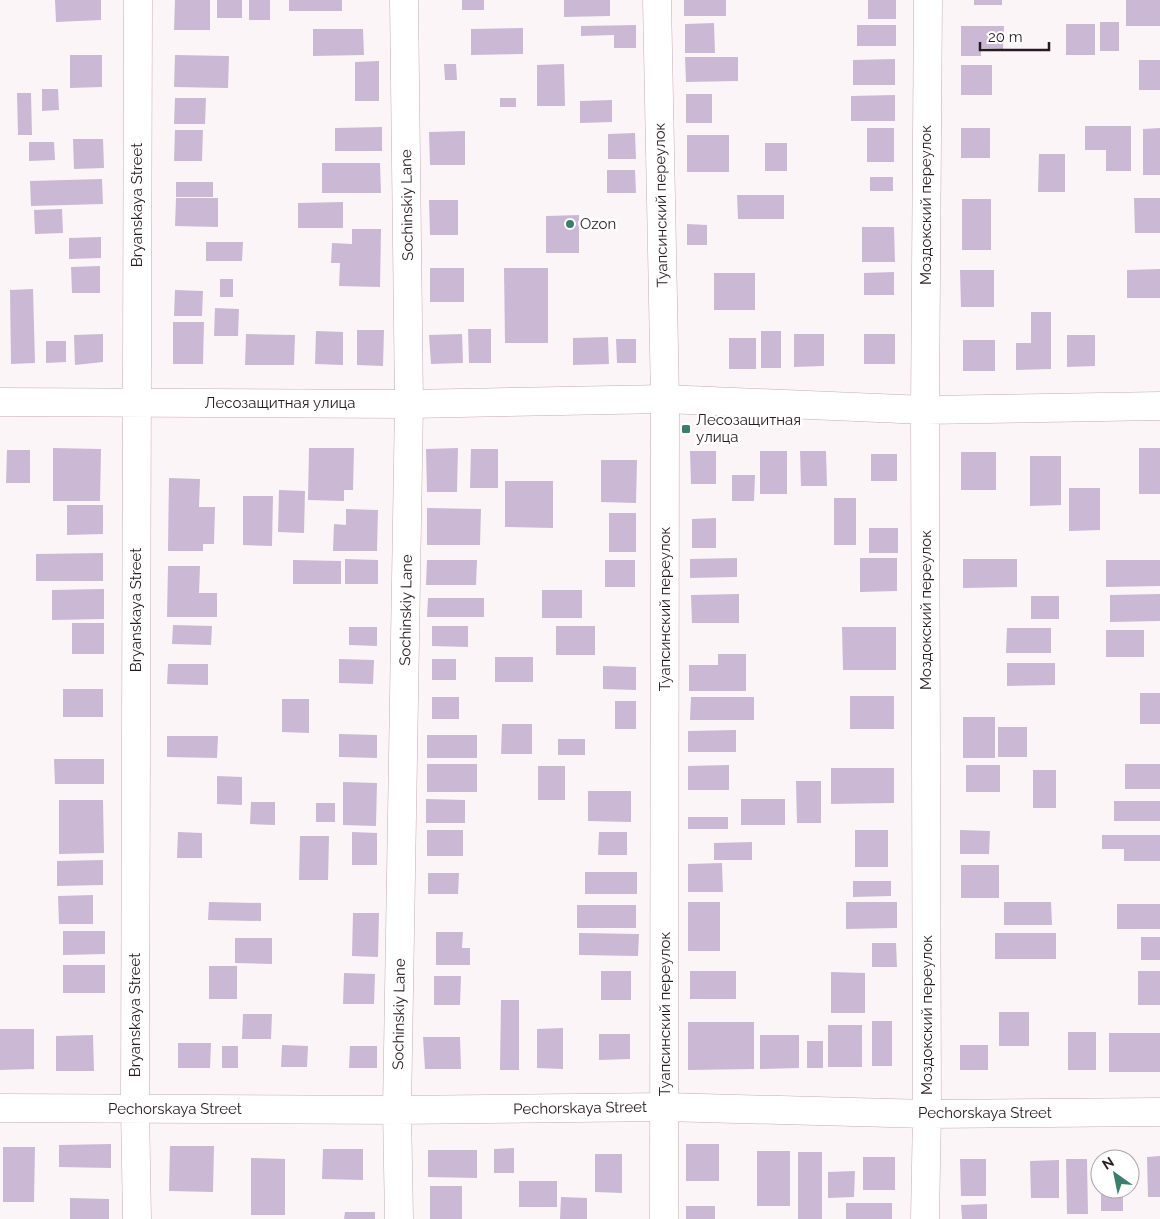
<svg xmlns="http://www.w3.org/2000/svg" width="1160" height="1219" font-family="Raleway,sans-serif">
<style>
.building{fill:#cbb8d5}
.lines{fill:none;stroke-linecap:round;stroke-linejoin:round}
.minor-casing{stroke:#caa8b8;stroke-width:29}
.tertiary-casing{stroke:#caa8b8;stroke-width:29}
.minor{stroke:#fff;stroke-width:28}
.tertiary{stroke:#fff;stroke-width:28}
.poi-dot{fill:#3c7e6e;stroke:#fff;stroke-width:2}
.labels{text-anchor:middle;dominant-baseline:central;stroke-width:5;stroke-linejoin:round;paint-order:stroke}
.street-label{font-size:15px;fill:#271a20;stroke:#fff}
.poi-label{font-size:15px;fill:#271a20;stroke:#fff;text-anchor:start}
</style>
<rect width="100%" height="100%" fill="#fcf5f8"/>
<path class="building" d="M55 0H101V20L56 22Z
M175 0H210V30H174Z
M217 0H242V18H217Z
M249 0H270V20H249Z
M289 0H342V11H289Z
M462 0H484V10H462Z
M564 0H610V16L564 17Z
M684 0H726V16H684Z
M868 0H896V19H868Z
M974 0H1002V5H974Z
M1126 0H1160V26H1126Z
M1100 22H1119V51H1100Z
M714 23 715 53H685V24Z
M1066 24H1095V55H1066Z
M636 25V48H614V35L581 36V26Z
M857 25H896V46H857Z
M961 26H1004L1003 49 981 48V56H961Z
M523 28V54L471 55V29Z
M313 29H363L364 55 313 56Z
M70 55H102V87L70 88Z
M175 55 229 56 228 88 174 87Z
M685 57H738V81L686 82Z
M895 59V85H853V60Z
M1139 60H1160V90H1139Z
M379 61V101H355V62Z
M444 64H456L457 80H445Z
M564 64 565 106H537V65Z
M961 65H992V95H961Z
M42 89H58L59 110 42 111Z
M17 93H31L32 135H18Z
M686 94H712V123H686Z
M895 95V121H851V96Z
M175 98H206L205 124H174Z
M500 98H516V107H500Z
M612 100V122L580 123V101Z
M1085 126H1131V171H1106V150H1085Z
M382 127V151H335V128Z
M867 128H894V162H867Z
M961 128H990V158H961Z
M1160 128V175H1143V129Z
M175 130H203L202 161H174Z
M465 131V165H430L429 132Z
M635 133 636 159H608V134Z
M687 135H729V172H687Z
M73 139H103L104 168 74 169Z
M29 142H54L55 160 29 161Z
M765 143H787V171H765Z
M1039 154H1065V192H1038Z
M322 163H380L381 193H322Z
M607 170H635L636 193H607Z
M870 177H893V191H870Z
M102 179 103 204 31 206 30 181Z
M176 182H213V197H176Z
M737 195H784V219H738Z
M176 198H218V227L175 226Z
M1134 198H1160V233H1135Z
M962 199H991V250H962Z
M429 200H458V235H430Z
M343 202V228H298V203Z
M62 209 63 233 35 234 34 210Z
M579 215V253H546V216Z
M687 224 707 225V245H687Z
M862 227H894L895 262H862Z
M352 229H381L380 287 339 286 340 263H331L332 243 352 244Z
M101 237V258L69 259V238Z
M206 242H243L242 261H206Z
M100 266V293H72L71 267Z
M430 268H464V302H430Z
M504 268H548V343H505Z
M1160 269V298H1127V270Z
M960 270H994V307H961Z
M894 272V295H864V273Z
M714 273H755V310H714Z
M220 279H233V297H220Z
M33 289 35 363 11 364 10 290Z
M175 290 203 291 202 316H174Z
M215 308 239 309 238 336H214Z
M1031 312H1051V369L1016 370V343H1031Z
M173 322H204L203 364H173Z
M468 329H491V363H469Z
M357 330H384L383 366 357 365Z
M316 331 343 332V365L315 364Z
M761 331H781V368H761Z
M103 334V362L75 365 74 335Z
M246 334 295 335 294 365H245Z
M462 334 463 363 431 364 429 335Z
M794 334H824V366L794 367Z
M864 334H895V364H864Z
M1067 335H1095V366L1067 367Z
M608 337 609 364 573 365V338Z
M729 338H756V369H729Z
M616 339H636V363H617Z
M963 340H995V371H963Z
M46 341H66V362L46 363Z
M53 448 101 449 100 501H53Z
M309 448H354L353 490H344V501L308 500Z
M458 448 457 492H427L426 449Z
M1139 448H1160V494H1139Z
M471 449H498V488H470Z
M7 450H30V483H6Z
M690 451H716V484H691Z
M760 451H787V494H760Z
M800 451H826L827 486H801Z
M961 452H996V490H961Z
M871 454H897V481H871Z
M1030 456H1061V505L1030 506Z
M601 460H637L636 503 601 502Z
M732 475H755L754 501H732Z
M169 478 200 479 199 507H215L214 544H203V551H168Z
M505 481H553V528L505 527Z
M1069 488H1100V530L1069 531Z
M279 490 305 491 304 533 278 532Z
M243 496H273L272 546 243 545Z
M834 498H856V545H834Z
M67 505H103V534L67 535Z
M427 508 481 509 480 545H427Z
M346 509 378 510 377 551H333L334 524 346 525Z
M609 513H636V552H609Z
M716 518V548H692V519Z
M869 528H898V553H869Z
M103 553V581H36V554Z
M737 558V577L690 578V559Z
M860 558H897V591L860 592Z
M345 559 378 560V584H345Z
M963 559H1017V587L963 588Z
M293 560 341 561V584H293Z
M427 560H477L476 585H426Z
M605 560H635V587H605Z
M1106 560H1160V586L1106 587Z
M168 566H200L199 593H217V617H167Z
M104 589V619L52 620V590Z
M542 590H582V618H542Z
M739 594V623H692L691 595Z
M1160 594V621L1110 622V595Z
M1031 596H1059V619H1031Z
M428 598H484V617H427Z
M72 623H104V654H72Z
M173 625 212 626 211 645 172 644Z
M432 626H468V647L432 646Z
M556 626H595V655H556Z
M349 627H377V646L349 645Z
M842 627H896V670H843Z
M1007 628H1051V653H1006Z
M1106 630H1144V657H1106Z
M718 654H746V691H689V665H718Z
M495 657H533V682H495Z
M339 659 374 660 373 684 339 683Z
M432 659H456V680H432Z
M1007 663H1055V685L1007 686Z
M168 664H208V685L167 684Z
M603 666 636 667V690L603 689Z
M63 689H103V717H63Z
M1140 693H1160V724H1140Z
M850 696H894V729H850Z
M432 697H459V719H432Z
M691 697H754V720H690Z
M282 699H309V733L282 732Z
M615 701H636V729H615Z
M963 717H995V758H963Z
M502 724H532V754H501Z
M998 727H1027V757H998Z
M736 730V752H688V731Z
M339 734 377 735V758L339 757Z
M427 735H477V758H427Z
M167 736H218L217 758 167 757Z
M558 739H585V755H558Z
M54 759H104V784H55Z
M427 764H477V792H427Z
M1125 764H1160V789H1125Z
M729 765V790H688V766Z
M966 765H1000V792H966Z
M538 766H565V800H538Z
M831 768H894V803L831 804Z
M1033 770H1056V808H1033Z
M217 776 242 777V805L217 804Z
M796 781H821V823H797Z
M343 782 377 783 376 826 343 825Z
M588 791H631V822L588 821Z
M426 799 465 800V823H426Z
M741 799H785V825H741Z
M59 800H103L104 853 59 854Z
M1114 801H1160V821H1114Z
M251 802H275V825L250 824Z
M316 803H335V822H316Z
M688 817H728V829H688Z
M427 830H463V856H427Z
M855 830H888V867H855Z
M960 830 990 831 989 854H960Z
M178 832 202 833V858H177Z
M352 832 377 833V865H352Z
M599 832H627V855H598Z
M1102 835H1160V861H1124V849H1102Z
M300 836H329L328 880H299Z
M752 842V860H714V843Z
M103 860V885L57 886V861Z
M722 863 723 892H688V864Z
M961 865H999V898H961Z
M585 872H637V894H585Z
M428 873H459L458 894H428Z
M853 881H891V896L853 897Z
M93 895V924H59L58 896Z
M209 902 261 903V921L208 920Z
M688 902H720V951H688Z
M846 902H897V928L846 929Z
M1004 902H1051L1052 925H1004Z
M1117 904H1160V929H1117Z
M577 905H636V928H577Z
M353 913H379L378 957 352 956Z
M63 931H105V954L63 955Z
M436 932H463L462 948H470V965H436Z
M579 933 639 934 638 956 579 955Z
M995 933H1056V959H995Z
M1141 937H1160V960H1141Z
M235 938H272V964L235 963Z
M872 943H896L897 967H872Z
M63 965H105V993H63Z
M209 966H237V999H209Z
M601 971H631V1000H601Z
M690 971H736V999H690Z
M1138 971H1160V1005H1138Z
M831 972 865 973V1013H831Z
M344 973 375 974 374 1004H343Z
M434 976H461L460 1005H434Z
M501 1000H519V1070H500Z
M999 1012H1029V1046H999Z
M243 1014H272L271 1039H242Z
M872 1021H892V1066H872Z
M688 1022H754V1069L688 1070Z
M828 1025H862V1067H828Z
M563 1028V1069L537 1068V1029Z
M0 1029H34V1069L0 1070Z
M1068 1032H1096V1070H1068Z
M1109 1033H1160V1072H1109Z
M599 1034H630V1059L599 1060Z
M93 1035 94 1071H56V1036Z
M760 1035H799V1068L760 1069Z
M423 1037H460L461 1069H425Z
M807 1041H823V1068H807Z
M178 1043H211L210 1068H178Z
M282 1045 308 1046 307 1067H281Z
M960 1045H988V1070H960Z
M222 1046H238V1068H222Z
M350 1046H377V1068H349Z
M111 1144V1168L59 1167V1145Z
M686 1144H719V1181H686Z
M170 1146H214L213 1192 169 1191Z
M3 1147H35L34 1202H3Z
M514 1148V1173H494V1149Z
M323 1149H363V1180L322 1179Z
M428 1150H477V1178L428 1177Z
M757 1151H790V1206H757Z
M798 1152H822V1219H798Z
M595 1154H622V1193L595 1192Z
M1160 1156V1197H1148L1147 1157Z
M863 1157H895V1190H863Z
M251 1158 285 1159V1215H251Z
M960 1159H986V1196H961Z
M1066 1159H1087L1088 1214H1067Z
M1059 1160V1198H1031L1030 1161Z
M855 1171 854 1197 828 1198V1172Z
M519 1181H557V1207H519Z
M430 1186H462V1219H430Z
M1101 1189H1123V1211H1101Z
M561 1197 587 1198V1219H560Z
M70 1198 109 1199V1219H70Z
M846 1203H892V1219H846Z
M987 1204V1219H962L961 1205Z
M686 1206H715V1219H686Z
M345 1212H375V1219H344Z"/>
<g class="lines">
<defs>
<path id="minor" d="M0 402 409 404 665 399 925 410 1160 406
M0 1108 397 1110 664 1107 927 1114 1160 1112
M137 1219 135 1108 138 0
M399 1219 397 1110 409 404 404 0
M925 1219 927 1114 925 410 928 0"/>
<path id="tertiary" d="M657 0 665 399 664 1219"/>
</defs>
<use href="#minor" class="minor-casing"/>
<use href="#tertiary" class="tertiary-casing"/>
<use href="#minor" class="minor"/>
<use href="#tertiary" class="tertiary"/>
</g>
<g class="poi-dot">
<circle cx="570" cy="224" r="5"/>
<rect x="681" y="424" width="10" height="10" rx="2.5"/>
</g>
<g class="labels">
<g class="street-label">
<text transform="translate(137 205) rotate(-90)">Bryanskaya Street</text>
<text transform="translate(407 205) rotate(-91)">Sochinskiy Lane</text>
<text transform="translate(661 205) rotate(-91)">Туапсинский переулок</text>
<text transform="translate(926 205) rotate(-90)">Моздокский переулок</text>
<text x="280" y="403">Лесозащитная улица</text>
<text transform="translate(665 609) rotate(-90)">Туапсинский переулок</text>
<text transform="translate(136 610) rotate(-90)">Bryanskaya Street</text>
<text transform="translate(406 610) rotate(-89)">Sochinskiy Lane</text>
<text transform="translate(926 610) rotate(-90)">Моздокский переулок</text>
<text transform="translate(399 1014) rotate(-89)">Sochinskiy Lane</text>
<text transform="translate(665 1014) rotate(-90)">Туапсинский переулок</text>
<text transform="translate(135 1015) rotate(-90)">Bryanskaya Street</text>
<text transform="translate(927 1015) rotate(-90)">Моздокский переулок</text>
<text transform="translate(580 1108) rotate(-1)">Pechorskaya Street</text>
<text x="175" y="1109">Pechorskaya Street</text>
<text x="985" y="1113">Pechorskaya Street</text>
</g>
<g class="poi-label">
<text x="580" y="224">Ozon</text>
<text x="696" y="420">Лесозащитная<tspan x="696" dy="17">улица</tspan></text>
</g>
</g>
<g transform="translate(1115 1174) rotate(327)"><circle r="24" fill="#ffffff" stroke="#a9a3a6"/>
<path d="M0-4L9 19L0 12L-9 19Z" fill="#3c7e6e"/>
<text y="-8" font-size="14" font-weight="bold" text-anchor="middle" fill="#271a20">N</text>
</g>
<path d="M980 42v8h69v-8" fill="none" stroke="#271a20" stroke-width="2.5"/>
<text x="988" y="42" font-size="15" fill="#271a20" stroke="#ffffff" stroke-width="4" paint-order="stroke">20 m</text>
</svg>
